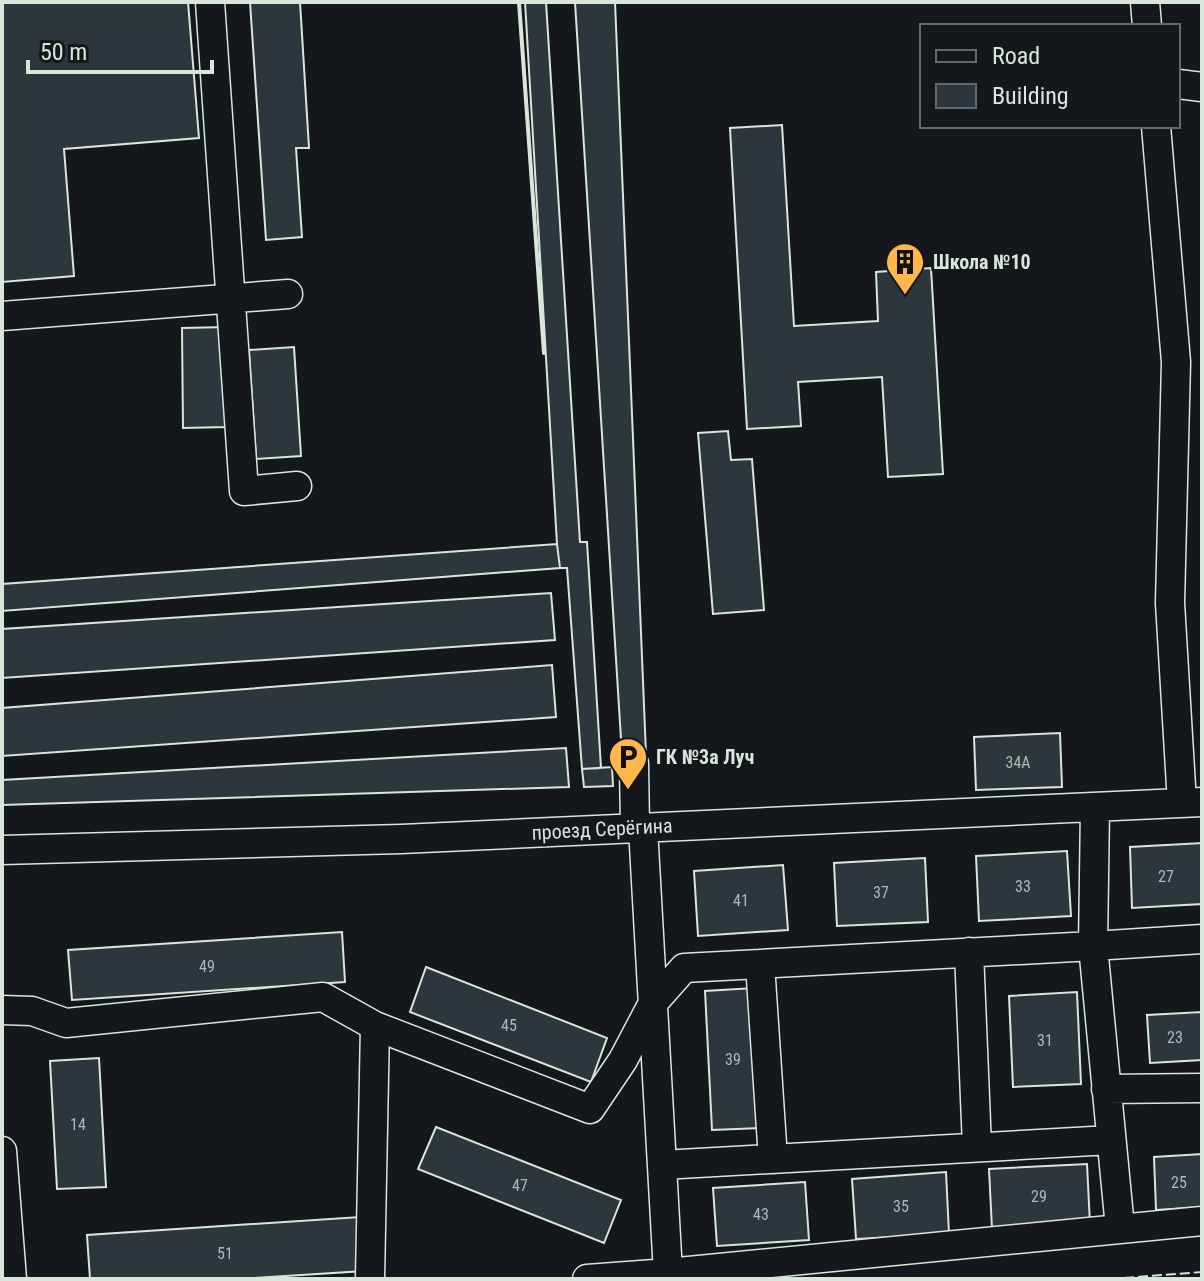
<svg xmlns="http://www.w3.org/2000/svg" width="1204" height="1281" font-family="'Roboto Condensed',sans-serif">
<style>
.building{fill:#2c363c;stroke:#d8e6dc;stroke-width:2}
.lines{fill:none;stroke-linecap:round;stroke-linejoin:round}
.minor-casing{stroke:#d8e6dc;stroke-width:31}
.minor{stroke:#14181c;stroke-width:28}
.fence{stroke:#d8e6dc;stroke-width:2;stroke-dasharray:10 4;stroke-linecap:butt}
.wall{stroke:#d8e6dc;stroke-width:4}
.labels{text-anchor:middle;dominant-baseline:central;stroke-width:6;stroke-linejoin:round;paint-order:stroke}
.number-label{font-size:16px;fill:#adbab4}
.poi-label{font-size:20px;font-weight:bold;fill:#d8e6dc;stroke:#14181c;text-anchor:start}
.street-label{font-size:20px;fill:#d8e6dc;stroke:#14181c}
</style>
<rect width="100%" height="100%" fill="#14181c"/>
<path class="building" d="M2 2H188L199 138 64 149 74 276 2 282Z
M250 2H300L309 148H296L302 237 266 240Z
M525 2H546L580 542H587L601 768 582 769 567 568H560L557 544Z
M575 2H615L646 754 622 755Z
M782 125 794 326 878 321 876 272 931 268 943 474 888 477 882 377 798 382 801 426 747 429 730 128Z
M226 327 227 427 183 428 182 328Z
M294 347 301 456 256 459 249 350Z
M728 431 731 460 752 459 764 610 713 614 698 433Z
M557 544 560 568 2 611V584Z
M551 593 555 640 2 678V629Z
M552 665 556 717 2 756V708Z
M1060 733 1062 787 976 790 974 737Z
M566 748 569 787 2 805V780Z
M612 767 613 786 584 787 582 769Z
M1202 843V904L1132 908 1130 847Z
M1067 851 1071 916 979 921 976 856Z
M925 858 928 922 837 926 834 863Z
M783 865 788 930 698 936 694 871Z
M342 932 345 982 72 1000 68 950Z
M426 967 607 1038 591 1082 410 1012Z
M754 988 761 1128 712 1130 705 991Z
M1077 992 1081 1084 1013 1087 1009 996Z
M1202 1012V1060L1150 1063 1147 1015Z
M99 1058 106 1187 57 1189 50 1061Z
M436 1127 621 1200 604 1243 418 1169Z
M1202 1154V1207L1156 1210 1154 1157Z
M1087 1164 1090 1224 992 1229 989 1169Z
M946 1172 949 1234 856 1239 852 1179Z
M805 1182 809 1240 717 1246 713 1188Z
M360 1217 364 1271 239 1279H90L87 1235Z"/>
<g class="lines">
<defs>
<path id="minor" d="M210 2 244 491 297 486
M1145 2 1147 26
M1178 84 1202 87
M1156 126 1176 362 1170 603 1182 803
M2 316 288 294
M634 764 635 828
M643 828 668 1273 1202 1221
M2 850 401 839 1202 802
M969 952 977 1147
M760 964 773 1159
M2 1010 32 1011 66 1023 323 997 375 1026 590 1109 623 1060 653 1003 684 968 1093 946 1095 808
M1106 1089 1202 1088
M2 1151 12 1279
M662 1165 1111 1140
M1120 1228 1093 946 1202 939
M370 1279 375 1026
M587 1279 668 1273"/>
</defs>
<use href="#minor" class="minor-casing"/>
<use href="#minor" class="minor"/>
<path class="fence" d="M1110 1279 1202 1272"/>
<path class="wall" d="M519 2 544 353"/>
</g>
<defs>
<symbol id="building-pin" viewBox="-11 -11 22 30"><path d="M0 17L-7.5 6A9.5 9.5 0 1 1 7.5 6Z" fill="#ffb74d" stroke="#14181c"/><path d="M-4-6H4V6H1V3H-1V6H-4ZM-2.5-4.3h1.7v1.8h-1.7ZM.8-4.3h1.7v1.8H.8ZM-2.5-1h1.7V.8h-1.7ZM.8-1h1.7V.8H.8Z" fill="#111"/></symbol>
<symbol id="parking-pin" viewBox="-11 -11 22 30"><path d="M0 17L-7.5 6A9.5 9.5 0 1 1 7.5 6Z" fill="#ffb74d" stroke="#14181c"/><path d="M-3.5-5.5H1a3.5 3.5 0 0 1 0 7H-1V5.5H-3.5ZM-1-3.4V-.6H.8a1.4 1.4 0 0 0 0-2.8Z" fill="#111"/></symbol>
</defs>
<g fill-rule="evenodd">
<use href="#building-pin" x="883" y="240" width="44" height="60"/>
<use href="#parking-pin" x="606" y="735" width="44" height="60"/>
</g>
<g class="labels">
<g class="number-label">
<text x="1018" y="762">34А</text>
<text x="1166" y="876">27</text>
<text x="1023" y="886">33</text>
<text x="881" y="892">37</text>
<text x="741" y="900">41</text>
<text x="207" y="966">49</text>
<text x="509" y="1025">45</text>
<text x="1175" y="1037">23</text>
<text x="1045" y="1040">31</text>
<text x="733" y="1059">39</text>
<text x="78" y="1124">14</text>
<text x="1179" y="1182">25</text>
<text x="520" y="1185">47</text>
<text x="1039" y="1196">29</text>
<text x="901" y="1206">35</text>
<text x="761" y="1214">43</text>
<text x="225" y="1253">51</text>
</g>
<g class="poi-label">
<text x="933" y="262">Школа №10</text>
<text x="656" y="757">ГК №3а Луч</text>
</g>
<g class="street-label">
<text transform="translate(602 829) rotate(-3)">проезд Серёгина</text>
</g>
</g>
<rect width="1204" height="1281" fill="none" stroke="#d8e6dc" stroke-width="8"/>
<rect x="920" y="24" width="260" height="104" fill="#14181c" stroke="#626a69" stroke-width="2"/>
<rect x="936" y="50" width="40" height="12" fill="#14181c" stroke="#626a69" stroke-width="2"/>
<text x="992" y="64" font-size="24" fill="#d8e6dc">Road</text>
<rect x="936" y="84" width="40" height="24" fill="#2c363c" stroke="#626a69" stroke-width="2"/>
<text x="992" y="104" font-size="24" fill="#d8e6dc">Building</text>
<path d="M28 60v12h184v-12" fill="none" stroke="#d8e6dc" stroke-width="4"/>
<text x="40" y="60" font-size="24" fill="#d8e6dc" stroke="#14181c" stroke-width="6" paint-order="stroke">50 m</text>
</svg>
